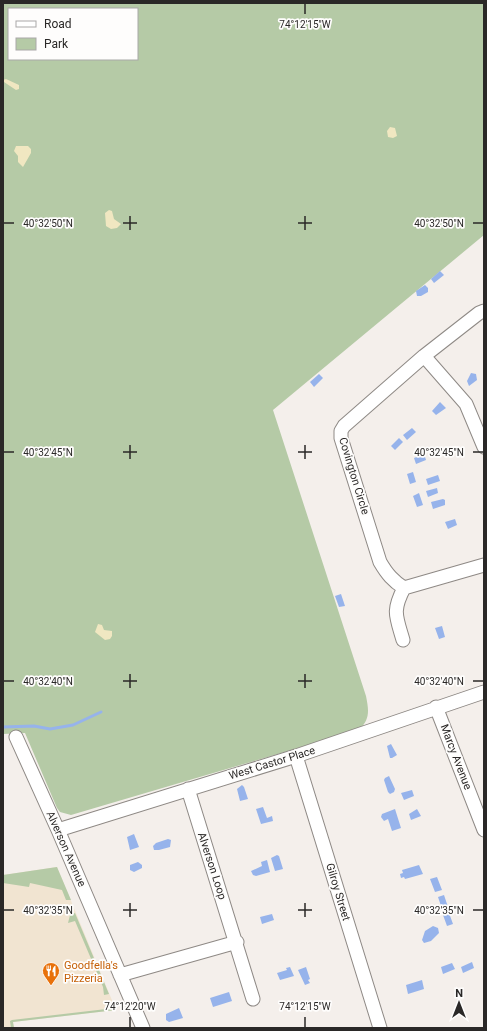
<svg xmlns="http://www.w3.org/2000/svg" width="487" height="1031" font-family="Roboto,sans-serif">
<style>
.commercial{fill:#f1e4d1}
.green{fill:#b5caa6;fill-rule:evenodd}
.sand{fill:#f0e7c1}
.water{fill:#96b3eb}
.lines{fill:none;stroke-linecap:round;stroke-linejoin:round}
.stream{stroke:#96b3eb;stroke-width:3}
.minor-casing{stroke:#8e8985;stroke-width:15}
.minor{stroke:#fff;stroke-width:13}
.ticks{fill:none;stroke:#2a2827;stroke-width:1.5}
.labels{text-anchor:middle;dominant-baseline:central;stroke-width:3.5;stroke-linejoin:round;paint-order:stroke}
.street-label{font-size:11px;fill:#2a2827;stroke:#fefdfc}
.food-label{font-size:11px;fill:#c56008;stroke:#fefdfc;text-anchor:start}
.ticks-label{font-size:10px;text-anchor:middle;fill:#2a2827;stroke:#fefdfc;stroke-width:3.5;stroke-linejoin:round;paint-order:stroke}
</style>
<rect width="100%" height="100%" fill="#f4efeb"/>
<path class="commercial" d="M57 867 116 1010 13 1022 14 1028H3V875Z"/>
<path class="green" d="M3 3H484V235L273 410 366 696C369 711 370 719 359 730L71 815 60 812 57 808 25 733 3 734ZM9 9H137V59H9Z
M57 867 71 900H66L62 890 30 883 29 887 3 883V875Z
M75 913 109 994 104 995 103 987 75 921 68 923 70 915Z
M115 1008 116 1010 13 1022 14 1028H11L10 1021 12 1020Z"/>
<path class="sand" d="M6 79 19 85V89L16 90 4 82 3 80Z
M390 127 395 128 397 136 393 138 388 137 387 131Z
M16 146H28L31 149V153L23 167 18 162V156L14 151Z
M109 210 112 211 114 219 121 224 117 228 111 229 106 226 105 213Z
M98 624 102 625 104 630 112 631V636L110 639 105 640 95 632Z"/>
<path class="water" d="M440 271 444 275 434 283 431 279Z
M425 285 428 288V292L421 296H417L416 291Z
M471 373 476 374 477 380 469 386 467 381Z
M319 374 323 378 314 387 310 382Z
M440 402 446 408 436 415 432 411Z
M412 428 416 432 407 440 403 435Z
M399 438 403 442 395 450 391 446Z
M424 454 426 460 416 464 414 458Z
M413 472 416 482 410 484 407 474Z
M438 475 440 481 428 485 426 479Z
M437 488 438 493 428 497 426 491Z
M419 493 423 505 417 507 413 496Z
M443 499 445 500V505L433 509 431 502Z
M455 519 457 525 448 529 445 522Z
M341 594 345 606 339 607 335 596Z
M442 626 445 637 439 639 435 628Z
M391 744 397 755 392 758H390L387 746Z
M389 776 395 789 394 792 390 794 388 792 384 780 385 778Z
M242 785 244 787 248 799 240 801 237 789Z
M412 790 414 796 404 800 401 793Z
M263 807 267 818 272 816 273 821 261 824 256 809Z
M395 809 401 828 392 831 388 819 384 821 381 817 382 814Z
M417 809 421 816 411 820 409 814Z
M134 834 139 847 130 850 127 837Z
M168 839 171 840 170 847 159 850H154L153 846 156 843Z
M277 855 279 856 283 869 275 871 271 858Z
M267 860 270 872 256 876 253 875 251 871 262 866 261 862Z
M138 862 142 865V868L134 872 130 870V865Z
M419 865 423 874 405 879 404 877 401 878 400 874 403 873 402 870Z
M437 877 442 890 435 892 430 879Z
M444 895 448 907 442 909 438 897Z
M449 913 453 924 447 926 443 915Z
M272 914 274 920 262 924 260 917Z
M433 926 438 928 439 933 431 941 424 943 422 940 425 931Z
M472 962 474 968 463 973 461 967Z
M452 963 455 969 443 974 441 967Z
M290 967 294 976 280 980 277 973 287 970 286 968Z
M306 967 310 979 308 980 310 983 305 985 298 970Z
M422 980 424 989 408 994 406 985Z
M229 992 232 1001 213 1007 210 998Z
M179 1008 183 1018 169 1022 166 1020V1014Z"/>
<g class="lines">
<path class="stream" d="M3 727 34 726 50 729 73 725 101 712"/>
<defs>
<path id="minor" d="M484 311 479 313 424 356 344 426 341 431V438L380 562C387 574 393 581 404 588L484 565
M424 356 466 404 484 447
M403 640C396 616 392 611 404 588
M436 707 484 830
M16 737 58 830 143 1028
M296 756 380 1028
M188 789 253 999
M58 830 296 756 484 692
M120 975 237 942"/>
</defs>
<use href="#minor" class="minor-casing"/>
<use href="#minor" class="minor"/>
</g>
<path class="ticks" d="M305 4V14M130 216V230M305 216V230M4 223H14M123 223H137M298 223H312M473 223H483M130 445V459M305 445V459M4 452H14M123 452H137M298 452H312M473 452H483M130 674V688M305 674V688M4 681H14M123 681H137M298 681H312M473 681H483M130 903V917M305 903V917M4 910H14M123 910H137M298 910H312M473 910H483M130 1017V1027M305 1017V1027"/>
<defs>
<symbol id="restaurant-pin" viewBox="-11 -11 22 30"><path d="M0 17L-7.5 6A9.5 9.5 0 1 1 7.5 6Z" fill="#e8710a" stroke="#fefdfc"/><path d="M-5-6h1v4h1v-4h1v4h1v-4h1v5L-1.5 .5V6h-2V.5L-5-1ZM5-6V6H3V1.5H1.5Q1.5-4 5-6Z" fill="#fff"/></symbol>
</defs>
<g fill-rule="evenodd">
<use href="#restaurant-pin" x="41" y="961" width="20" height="27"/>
</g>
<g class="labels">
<g class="street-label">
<text transform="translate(354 476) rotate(73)">Covington Circle</text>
<text transform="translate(456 757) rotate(69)">Marcy Avenue</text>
<text transform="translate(272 763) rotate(-17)">West Castor Place</text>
<text transform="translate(66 849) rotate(66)">Alverson Avenue</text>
<text transform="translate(212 866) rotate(72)">Alverson Loop</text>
<text transform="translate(338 892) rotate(73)">Gilroy Street</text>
</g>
<g class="food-label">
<text x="64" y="965">Goodfella's<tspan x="64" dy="13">Pizzeria</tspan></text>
</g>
</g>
<g class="ticks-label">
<text x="305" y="28">74°12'15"W</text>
<text x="48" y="227">40°32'50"N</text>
<text x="439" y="227">40°32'50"N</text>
<text x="48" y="456">40°32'45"N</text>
<text x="439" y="456">40°32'45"N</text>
<text x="48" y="685">40°32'40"N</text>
<text x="439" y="685">40°32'40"N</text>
<text x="48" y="914">40°32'35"N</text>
<text x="439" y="914">40°32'35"N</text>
<text x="130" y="1010">74°12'20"W</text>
<text x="305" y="1010">74°12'15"W</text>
</g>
<rect width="487" height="1031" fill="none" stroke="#2a2827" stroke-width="8"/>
<rect x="8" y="8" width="130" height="52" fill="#fefdfc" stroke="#a9a8a7"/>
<rect x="16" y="21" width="20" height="6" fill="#ffffff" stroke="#a9a8a7"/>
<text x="44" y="28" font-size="12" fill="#2a2827">Road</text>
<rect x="16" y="38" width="20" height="12" fill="#b5caa6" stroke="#a9a8a7"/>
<text x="44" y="48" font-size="12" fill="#2a2827">Park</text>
<g transform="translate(459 1003)" stroke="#fefdfc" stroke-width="3" paint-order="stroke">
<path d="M0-3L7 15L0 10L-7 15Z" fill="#2a2827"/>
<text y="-6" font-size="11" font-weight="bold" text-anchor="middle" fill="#2a2827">N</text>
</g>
</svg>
